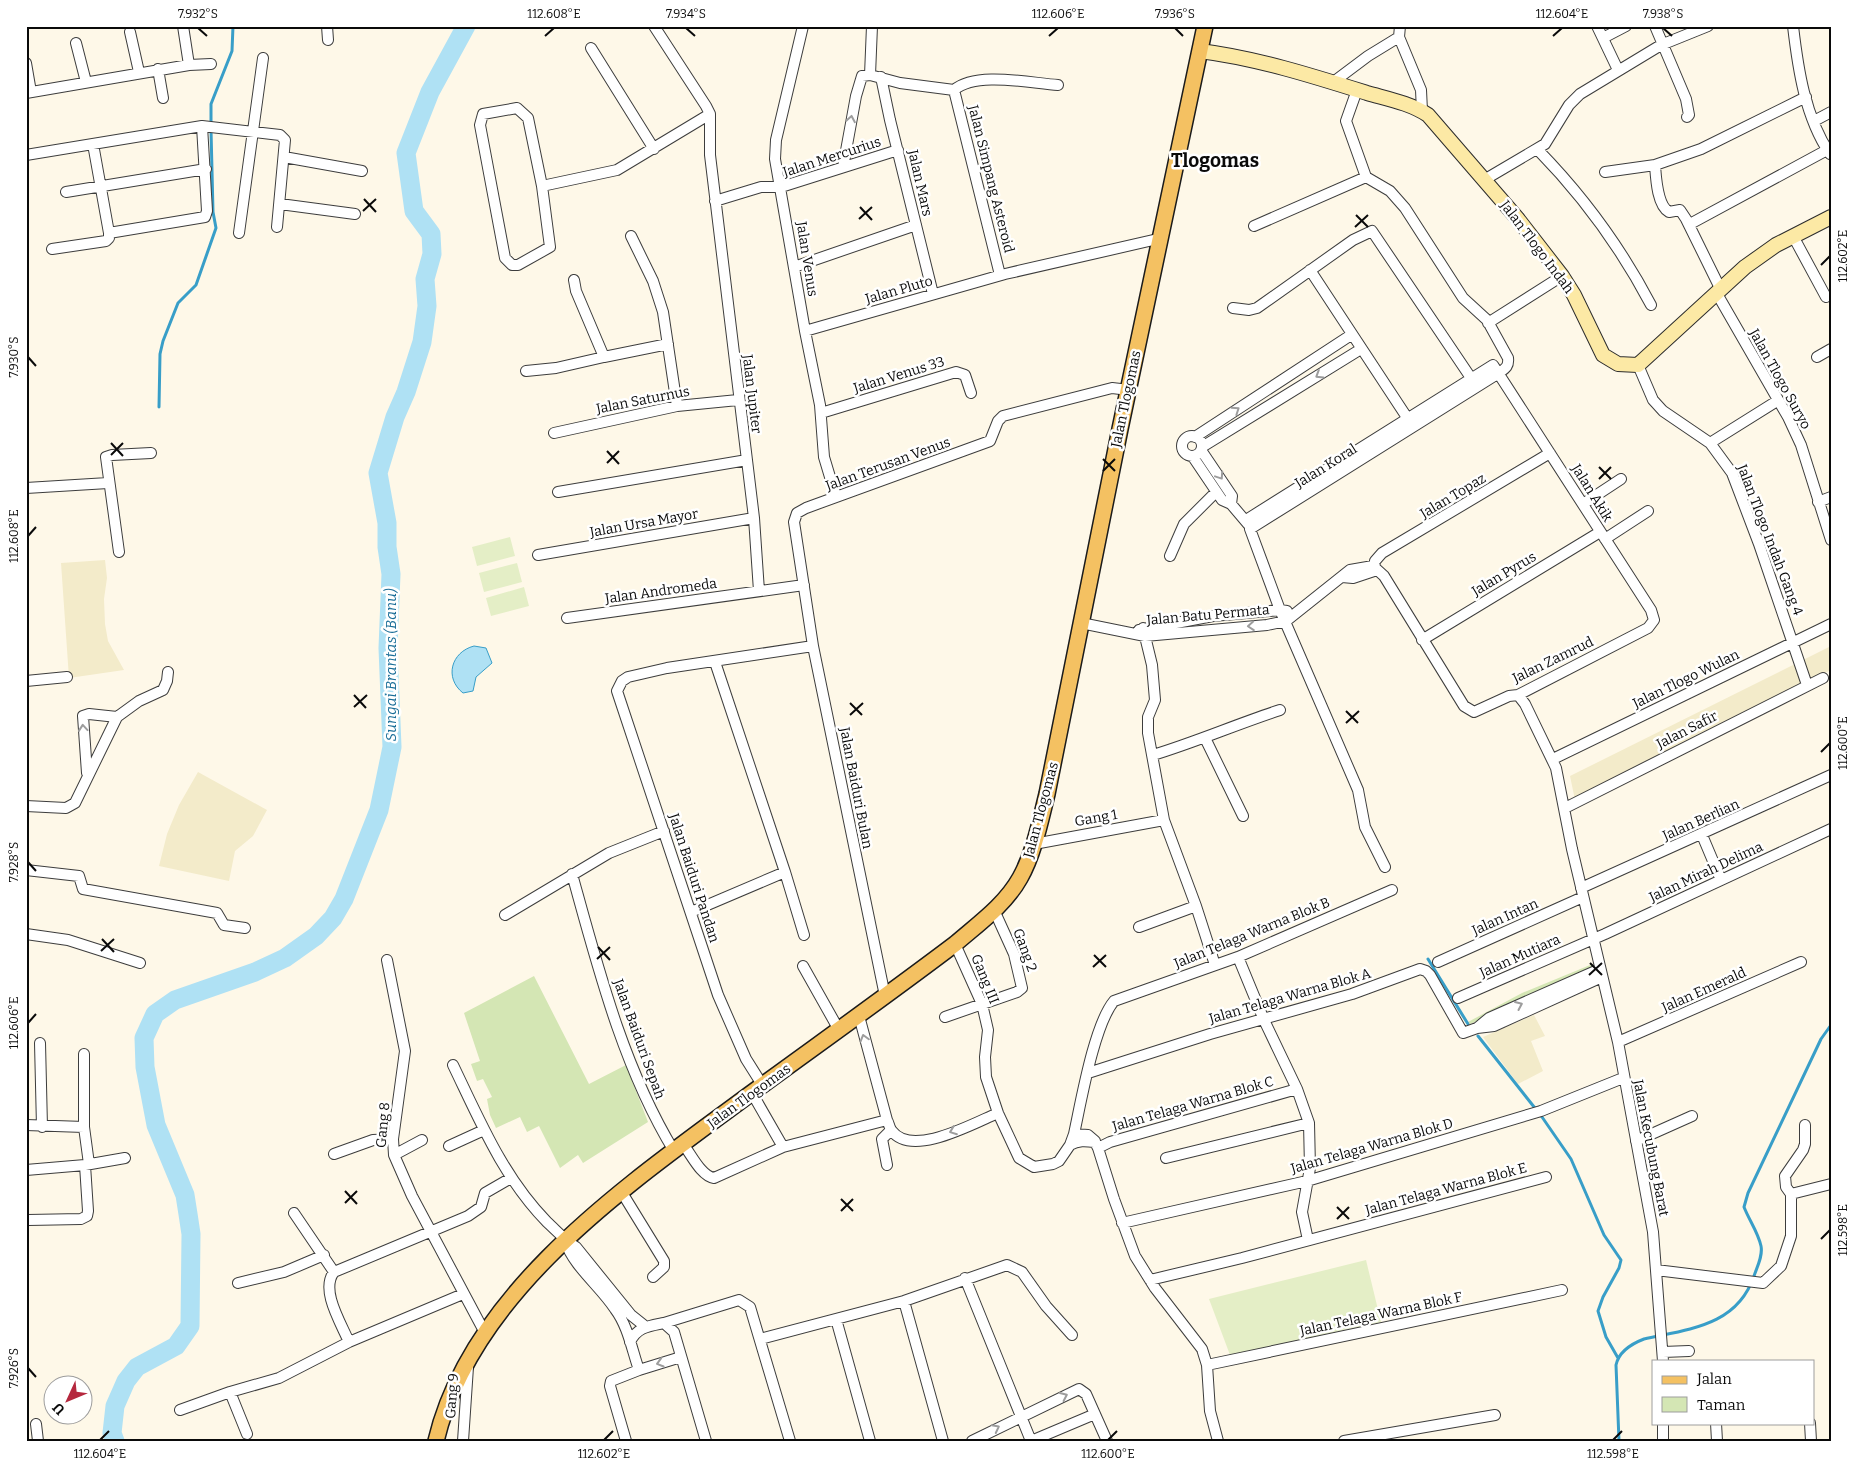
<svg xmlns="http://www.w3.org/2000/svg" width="1857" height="1467" font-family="Bitter,serif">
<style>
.farmland{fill:#f3ebca}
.green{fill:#d4e6b4}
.pitch{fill:#e4eec6}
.water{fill:#afe1f4;stroke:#389ec8}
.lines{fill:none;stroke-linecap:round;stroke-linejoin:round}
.stream{stroke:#389ec8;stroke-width:3}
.river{stroke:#afe1f4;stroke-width:19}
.street-casing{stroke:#3d3d3d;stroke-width:12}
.secondary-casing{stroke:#2c2c2c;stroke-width:16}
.primary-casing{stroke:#1b1b1b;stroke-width:18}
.street{stroke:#fff;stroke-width:10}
.secondary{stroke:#fce9a5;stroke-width:14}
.primary{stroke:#f4c162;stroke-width:15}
.oneway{stroke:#9d9d9d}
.ticks{fill:none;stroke:#0a0a0a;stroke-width:2}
.labels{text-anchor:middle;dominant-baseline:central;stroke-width:5;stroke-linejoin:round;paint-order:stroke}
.street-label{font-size:14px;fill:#0a0a0a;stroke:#fff}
.water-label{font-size:15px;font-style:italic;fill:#196d97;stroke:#fff}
.district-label{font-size:19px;font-weight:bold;fill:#0a0a0a;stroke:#fff}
.neatline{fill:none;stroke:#0a0a0a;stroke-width:2}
.ticks-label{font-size:12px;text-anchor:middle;fill:#0a0a0a}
</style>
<rect width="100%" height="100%" fill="#fef8e8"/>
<path class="farmland" d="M105 560 107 578 104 599 105 624 108 641 124 670 69 678 61 563Z
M1831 646V670L1807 681 1801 661Z
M1795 664 1802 683 1575 800 1570 776Z
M198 772 267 810 253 836 235 851 229 881 159 866 167 834 179 805Z
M1534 1015 1545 1036 1531 1041 1543 1071 1518 1084 1483 1037Z"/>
<path class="green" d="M1595 963 1588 971 1470 1024 1468 1022 1522 993Z
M534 976 589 1084 626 1065 648 1122 583 1163 578 1155 560 1168 539 1126 527 1132 520 1117 496 1128 490 1115 487 1099 492 1097 483 1079 477 1081 471 1064 480 1061 464 1013Z"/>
<path class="pitch" d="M510 537 515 556 477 566 472 547Z
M517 563 522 582 484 592 479 573Z
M524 587 529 606 491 616 486 598Z
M1366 1260 1381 1322 1230 1355 1209 1299Z"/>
<path class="water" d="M474 646 486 648 492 663 476 677 473 691 463 693C444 678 451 652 474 646Z"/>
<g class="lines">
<path class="stream" d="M211 124V104L232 51 233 26
M159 407 160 354 163 341 178 303 196 285 216 228 213 212 211 130
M1428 959 1468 1024
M1478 1036 1542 1117 1571 1159 1604 1235 1621 1260 1619 1268 1603 1297 1598 1311 1606 1337 1618 1358
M1619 1441 1616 1365C1619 1351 1631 1344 1644 1339 1689 1329 1737 1326 1754 1276 1757 1267 1763 1256 1761 1246 1758 1232 1749 1220 1744 1207L1748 1193 1821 1039 1831 1025"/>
<path class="river" d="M115 1441 112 1433 115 1406 126 1381 137 1367 176 1346 190 1326 191 1234 188 1214 185 1195 156 1125 145 1067 144 1038 155 1014 175 1000 255 972 285 958 316 936 333 918 344 899 379 810 392 747 388 648 391 574 387 547V523L378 473 395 417 406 392 422 342 427 306 425 279 432 254 431 234 414 211 406 153 430 92 466 26"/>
<defs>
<path id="street" d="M327 26 328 40
M654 26 706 106 710 114V155L754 518 759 591
M803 26 776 140 775 159 805 331 820 405 824 457 836 497
M1400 26 1399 37 1421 90 1422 111
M1597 26 1618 70
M1655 26 1686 99 1689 115 1687 117
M1793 26C1798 69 1805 117 1830 154
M130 32 139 72
M1603 38 1626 26
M76 43 86 82
M591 48 654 149
M26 63 31 92
M189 65 211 64
M158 69 163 98
M870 75 872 26
M881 77 890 120 933 294
M1332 83 1368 56 1399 37
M954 90 1000 275
M954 90C976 71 1029 83 1058 85
M1357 90 1346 121 1366 177 1390 191 1405 208 1463 298 1487 320 1508 358C1509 366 1506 368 1499 373L1250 529 1280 610 1358 790 1365 827 1385 867
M26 93 189 65 183 26
M517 108 528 118 542 186 550 247 518 265H512L505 258 480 125 483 114Z
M1814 121 1831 112
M93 144 109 233
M1538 150C1583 196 1621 248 1651 305
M26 155 202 126 280 135 285 140 277 227
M284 157 362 171
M1655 165C1656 178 1657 205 1669 212L1680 210 1686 219 1720 288
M843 167 856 96 862 76 870 75 900 83 954 90
M1605 172 1655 165 1701 149 1806 97
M1484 180 1545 144 1569 105 1580 94 1661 45 1708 26
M542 186 617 170 710 114
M66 192 206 169
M715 201 761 187H781L898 150
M280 204 355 214
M1690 224 1827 150
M1254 226 1366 177
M239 233 263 58
M631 236 653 281 663 312 677 406
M1793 236 1826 297
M52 249 106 241 109 238V233L205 217 207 211 202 126
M794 267 916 225
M1310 270 1408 419
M574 280 576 291 604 357 668 344
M1716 292 1788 417 1801 445 1831 540
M1233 308 1249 310 1257 308 1353 240 1372 231 1471 378
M1488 323 1562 276
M805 331 1005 274 1162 238
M1817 357 1831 349
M1638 365 1653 400 1663 411 1710 443 1732 473 1759 544 1807 685
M526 371 556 368 604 357
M821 413 956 372 965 375 971 393
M554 433 677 406 738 400
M1182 446a10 10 0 1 1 20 0a10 10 0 1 1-20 0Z
M1195 437 1351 335
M1710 443 1777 401
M1202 447 1361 349
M1201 450 1232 496 1231 504
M1193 457 1222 500 1231 504 1248 524
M26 488 108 483
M558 492 747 460
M1818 502 1831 497
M1583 504 1621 479
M1605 539 1648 511
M119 552 106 457 112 455 151 453
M538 555 754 518
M1170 556 1184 524 1216 492
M1374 570 1375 561 1382 553 1550 453
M1342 577 1353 578 1377 570
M567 618 804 585
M1081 623 1145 636 1267 625 1286 621 1350 570 1373 566 1384 576 1464 706 1474 712 1509 696 1518 695 1648 628 1654 620 1651 610 1493 365 1246 520
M1143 628 1152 665 1155 700 1148 717V733L1164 820 1196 906 1215 965
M1139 630 1213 616 1280 610 1287 611
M1422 640 1600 532
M715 662 785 872 804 935
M26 681 67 677
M1518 695 1525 704 1556 768 1572 849 1618 1042 1653 1232 1663 1361
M1205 738 1243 816
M1153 755C1196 742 1237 724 1280 710
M1553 759 1831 624
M87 773 83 716 89 714 117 717
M26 806 66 808 75 803 117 717 139 701 163 690 167 681 168 672
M1565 808 1823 678
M1702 835 1721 880
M1034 844 1164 820
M26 870 79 876 83 889 217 913 224 925 245 928
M572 874C598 968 623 1067 674 1151
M1581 888 1831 775
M691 912 785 872
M505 915 609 853 664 831
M1139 927 1196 906
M26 934 68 940 140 963
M955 944 982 1004 988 1030 985 1057 986 1077 998 1113 1019 1158 1034 1167 1053 1164 1059 1161 1070 1145 1074 1134 1088 1135 1095 1141
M1238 957 1264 1020 1297 1089 1309 1123 1310 1168 1302 1212 1308 1240
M387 960 405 1051 393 1139 394 1155 412 1196 485 1333
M1438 962 1583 897
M803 966 839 1030
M885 996 813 646 794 522 797 513 806 508 990 441 998 421 1003 416 1112 388 1129 390
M1458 998 1605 934 1831 829
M859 1016 887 1120C889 1123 889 1128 892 1131 912 1158 974 1123 998 1113
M945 1017 1017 992 1022 988 1014 954 994 910
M1477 1028 1494 1026 1602 977
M1618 1042 1801 962
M40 1043 42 1127
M84 1054V1127L89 1164
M453 1065C480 1121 503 1177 547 1222 557 1231 564 1240 576 1247L631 1315 646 1327
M1088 1073 1210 1034 1352 994 1420 969 1426 971 1430 975 1463 1033 1477 1028 1489 1018 1600 969
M763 1086 746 1059 718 995 617 691 622 681 628 677 667 668 813 646
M752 1093 783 1147
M26 1125 84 1127
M1074 1134C1081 1102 1094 1025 1114 1001L1238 957 1392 890
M1636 1141 1692 1116
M683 1144C691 1154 701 1176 714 1178L783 1147 887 1120
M1070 1145C1078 1140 1086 1141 1095 1142L1098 1148 1114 1199 1135 1256 1155 1288 1202 1349 1207 1365 1210 1411 1218 1441
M449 1146 484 1130
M1098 1148 1110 1142 1297 1089
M334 1154 373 1140 393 1139
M394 1155 422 1140
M1166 1158 1309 1123
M887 1165 882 1139 891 1130
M26 1170 85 1165 125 1158
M621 1191 664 1261V1267L653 1277
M1791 1194 1831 1184
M294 1213 334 1272 468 1216 481 1207 485 1193 511 1178
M28 1220 81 1219 87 1216 88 1211 85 1165
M1122 1223 1307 1181 1541 1111 1623 1078
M565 1241C574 1267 600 1286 615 1309 628 1326 632 1350 639 1370
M1656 1270 1763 1283 1781 1266 1791 1236V1194L1786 1187 1785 1176 1803 1150 1805 1144V1125
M334 1272C320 1290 341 1323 349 1342
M965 1278 1031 1441
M1150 1280 1242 1258 1546 1177
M238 1283 284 1272 324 1255
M904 1301 943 1441
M836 1319 870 1441
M664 1323 739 1300 750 1307 790 1441
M760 1339 904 1301 1007 1265 1022 1272 1046 1306 1072 1335
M630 1342C637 1327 649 1326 664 1323L674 1332 706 1441
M1663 1352 1689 1351
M1207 1365 1562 1290
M230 1392 247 1434
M180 1410 230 1392 279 1378 349 1342 463 1294
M1716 1423 1717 1441
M1810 1423 1811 1441
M36 1424 38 1441
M463 1441 468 1367
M626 1441 610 1386 611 1381 639 1370 681 1357
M972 1441 1079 1389 1086 1394 1107 1441
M1031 1441 1095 1414
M1344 1441 1495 1415
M1663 1441V1423"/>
<path id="secondary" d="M1200 51C1256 58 1313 76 1367 93 1388 99 1410 103 1428 115L1517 218 1562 276 1574 295 1603 355 1618 364 1638 365 1745 267 1776 245 1831 217"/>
<path id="primary" d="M436 1441C471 1292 626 1186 742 1100 813 1048 885 997 955 944 978 924 1005 905 1020 878 1034 853 1040 822 1047 794L1120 429 1205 26"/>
</defs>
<use href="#street" class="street-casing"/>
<use href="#secondary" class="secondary-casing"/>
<use href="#primary" class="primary-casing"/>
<use href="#street" class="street"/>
<use href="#secondary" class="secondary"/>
<use href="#primary" class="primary"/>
</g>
<defs><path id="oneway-chevron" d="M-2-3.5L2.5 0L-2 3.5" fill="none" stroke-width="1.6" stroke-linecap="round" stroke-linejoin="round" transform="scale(1.25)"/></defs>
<g class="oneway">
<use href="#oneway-chevron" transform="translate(851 119) rotate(-80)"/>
<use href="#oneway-chevron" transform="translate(1319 375) rotate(148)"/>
<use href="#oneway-chevron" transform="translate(1236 410) rotate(-34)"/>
<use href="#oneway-chevron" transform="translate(1220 476) rotate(56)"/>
<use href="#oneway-chevron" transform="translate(1251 626) rotate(176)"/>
<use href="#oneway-chevron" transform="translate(83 728) rotate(-95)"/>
<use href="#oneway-chevron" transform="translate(1519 1005) rotate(-24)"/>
<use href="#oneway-chevron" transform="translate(864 1038) rotate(-106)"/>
<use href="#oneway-chevron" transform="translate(953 1131) rotate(159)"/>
<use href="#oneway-chevron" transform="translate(660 1363) rotate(164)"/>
<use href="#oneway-chevron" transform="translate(1064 1396) rotate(-25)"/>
<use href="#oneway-chevron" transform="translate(996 1428) rotate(-27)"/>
</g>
<path class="ticks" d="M198 28 207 36M686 28 695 36M1175 28 1183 36M1663 28 1672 36M545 36 554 28M1049 36 1058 28M1553 36 1562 28M364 199 376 212M860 207 872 220M363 211 376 199M1356 215 1368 227M859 219 872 207M1355 227 1368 215M1821 265 1830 256M28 357 36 366M111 443 123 456M607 451 619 464M111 455 123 443M1103 459 1115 471M607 463 619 451M1599 467 1611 479M1103 471 1115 459M1599 479 1611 467M28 536 36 527M354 695 366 708M850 703 862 715M354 707 367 695M1346 711 1358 723M850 715 863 703M1346 723 1359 711M1821 752 1830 743M28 862 36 871M102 939 114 952M598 947 610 960M101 951 114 939M1094 955 1106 967M597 959 610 947M1590 963 1602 975M1093 967 1106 955M1589 975 1602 963M28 1023 36 1014M345 1191 357 1204M841 1199 853 1211M345 1203 357 1191M1337 1207 1349 1219M841 1211 853 1199M1337 1219 1349 1207M1821 1239 1830 1230M28 1368 36 1377M100 1440 109 1431M604 1440 613 1431M1108 1440 1117 1431M1613 1440 1622 1431"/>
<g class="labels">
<g class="street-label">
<text transform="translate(832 157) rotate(-18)">Jalan Mercurius</text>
<text transform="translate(991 179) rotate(76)">Jalan Simpang Asteroid</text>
<text transform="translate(920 183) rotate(77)">Jalan Mars</text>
<text transform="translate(1537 247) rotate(53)">Jalan Tlogo Indah</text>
<text transform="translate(807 259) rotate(81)">Jalan Venus</text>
<text transform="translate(899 290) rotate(-16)">Jalan Pluto</text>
<text transform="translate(899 375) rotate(-17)">Jalan Venus 33</text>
<text transform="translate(1780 379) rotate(61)">Jalan Tlogo Suryo</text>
<text transform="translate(752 394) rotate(83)">Jalan Jupiter</text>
<text transform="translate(1126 399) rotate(-78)">Jalan Tlogomas</text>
<text transform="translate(643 400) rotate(-11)">Jalan Saturnus</text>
<text transform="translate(888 464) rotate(-20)">Jalan Terusan Venus</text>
<text transform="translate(1326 466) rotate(-32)">Jalan Koral</text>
<text transform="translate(1592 493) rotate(58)">Jalan Akik</text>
<text transform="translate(1453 496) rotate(-31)">Jalan Topaz</text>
<text transform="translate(644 523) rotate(-10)">Jalan Ursa Mayor</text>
<text transform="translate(1770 540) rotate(69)">Jalan Tlogo Indah Gang 4</text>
<text transform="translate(1504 574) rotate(-31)">Jalan Pyrus</text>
<text transform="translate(661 591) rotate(-8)">Jalan Andromeda</text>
<text transform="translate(1208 615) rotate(-5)">Jalan Batu Permata</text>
<text transform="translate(1553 660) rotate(-26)">Jalan Zamrud</text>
<text transform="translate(1686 679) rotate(-26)">Jalan Tlogo Wulan</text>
<text transform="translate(1687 730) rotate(-27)">Jalan Safir</text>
<text transform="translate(856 788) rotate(79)">Jalan Baiduri Bulan</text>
<text transform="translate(1041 810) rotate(-75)">Jalan Tlogomas</text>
<text transform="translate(1096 818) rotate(-10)">Gang 1</text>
<text transform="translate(1701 820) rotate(-24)">Jalan Berlian</text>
<text transform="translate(1706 872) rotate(-25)">Jalan Mirah Delima</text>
<text transform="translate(694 878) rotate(72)">Jalan Baiduri Pandan</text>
<text transform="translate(1505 917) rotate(-24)">Jalan Intan</text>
<text transform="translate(1252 933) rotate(-22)">Jalan Telaga Warna Blok B</text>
<text transform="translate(1025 950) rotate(70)">Gang 2</text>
<text transform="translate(1520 956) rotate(-24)">Jalan Mutiara</text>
<text transform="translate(985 979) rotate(68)">Gang III</text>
<text transform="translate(1704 990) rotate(-24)">Jalan Emerald</text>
<text transform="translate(1290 996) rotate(-16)">Jalan Telaga Warna Blok A</text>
<text transform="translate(639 1039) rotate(70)">Jalan Baiduri Sepah</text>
<text transform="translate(749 1096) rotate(-36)">Jalan Tlogomas</text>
<text transform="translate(1193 1104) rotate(-16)">Jalan Telaga Warna Blok C</text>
<text transform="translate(383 1125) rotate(-85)">Gang 8</text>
<text transform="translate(1372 1146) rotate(-16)">Jalan Telaga Warna Blok D</text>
<text transform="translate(1651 1148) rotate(79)">Jalan Kecubung Barat</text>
<text transform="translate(1446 1189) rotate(-15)">Jalan Telaga Warna Blok E</text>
<text transform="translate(1381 1314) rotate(-12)">Jalan Telaga Warna Blok F</text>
<text transform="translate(452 1396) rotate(-86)">Gang 9</text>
</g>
<g class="water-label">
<text transform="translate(391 665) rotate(-90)">Sungai Brantas (Banu)</text>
</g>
<g class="district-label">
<text x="1215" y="160">Tlogomas</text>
</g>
</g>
<rect width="1857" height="1467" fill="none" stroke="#ffffff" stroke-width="55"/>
<rect x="1652" y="1360" width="162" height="65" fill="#ffffff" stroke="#9d9d9d"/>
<rect x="1662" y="1376" width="25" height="8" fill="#f4c162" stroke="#9d9d9d"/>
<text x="1697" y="1384" font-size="15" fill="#0a0a0a">Jalan</text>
<rect x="1662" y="1397" width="25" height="15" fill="#d4e6b4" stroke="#9d9d9d"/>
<text x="1697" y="1410" font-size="15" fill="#0a0a0a">Taman</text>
<g transform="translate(68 1400) rotate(226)"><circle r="24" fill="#ffffff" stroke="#9d9d9d"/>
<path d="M0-4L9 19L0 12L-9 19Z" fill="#b5283e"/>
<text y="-8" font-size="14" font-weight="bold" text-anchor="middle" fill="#0a0a0a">U</text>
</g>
<rect x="28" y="28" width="1802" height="1412" class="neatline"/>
<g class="ticks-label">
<text x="198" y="18">7.932°S</text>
<text x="554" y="18">112.608°E</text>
<text x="686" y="18">7.934°S</text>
<text x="1058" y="18">112.606°E</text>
<text x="1175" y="18">7.936°S</text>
<text x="1562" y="18">112.604°E</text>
<text x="1663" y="18">7.938°S</text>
<text transform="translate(1843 256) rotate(-90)" y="4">112.602°E</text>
<text transform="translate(14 357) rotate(-90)" y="4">7.930°S</text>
<text transform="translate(14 536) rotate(-90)" y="4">112.608°E</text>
<text transform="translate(1843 743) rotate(-90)" y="4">112.600°E</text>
<text transform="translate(14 862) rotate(-90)" y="4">7.928°S</text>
<text transform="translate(14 1023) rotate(-90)" y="4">112.606°E</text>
<text transform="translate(1843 1230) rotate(-90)" y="4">112.598°E</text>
<text transform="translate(14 1368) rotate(-90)" y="4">7.926°S</text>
<text x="100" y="1458">112.604°E</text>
<text x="604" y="1458">112.602°E</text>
<text x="1108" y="1458">112.600°E</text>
<text x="1613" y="1458">112.598°E</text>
</g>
</svg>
